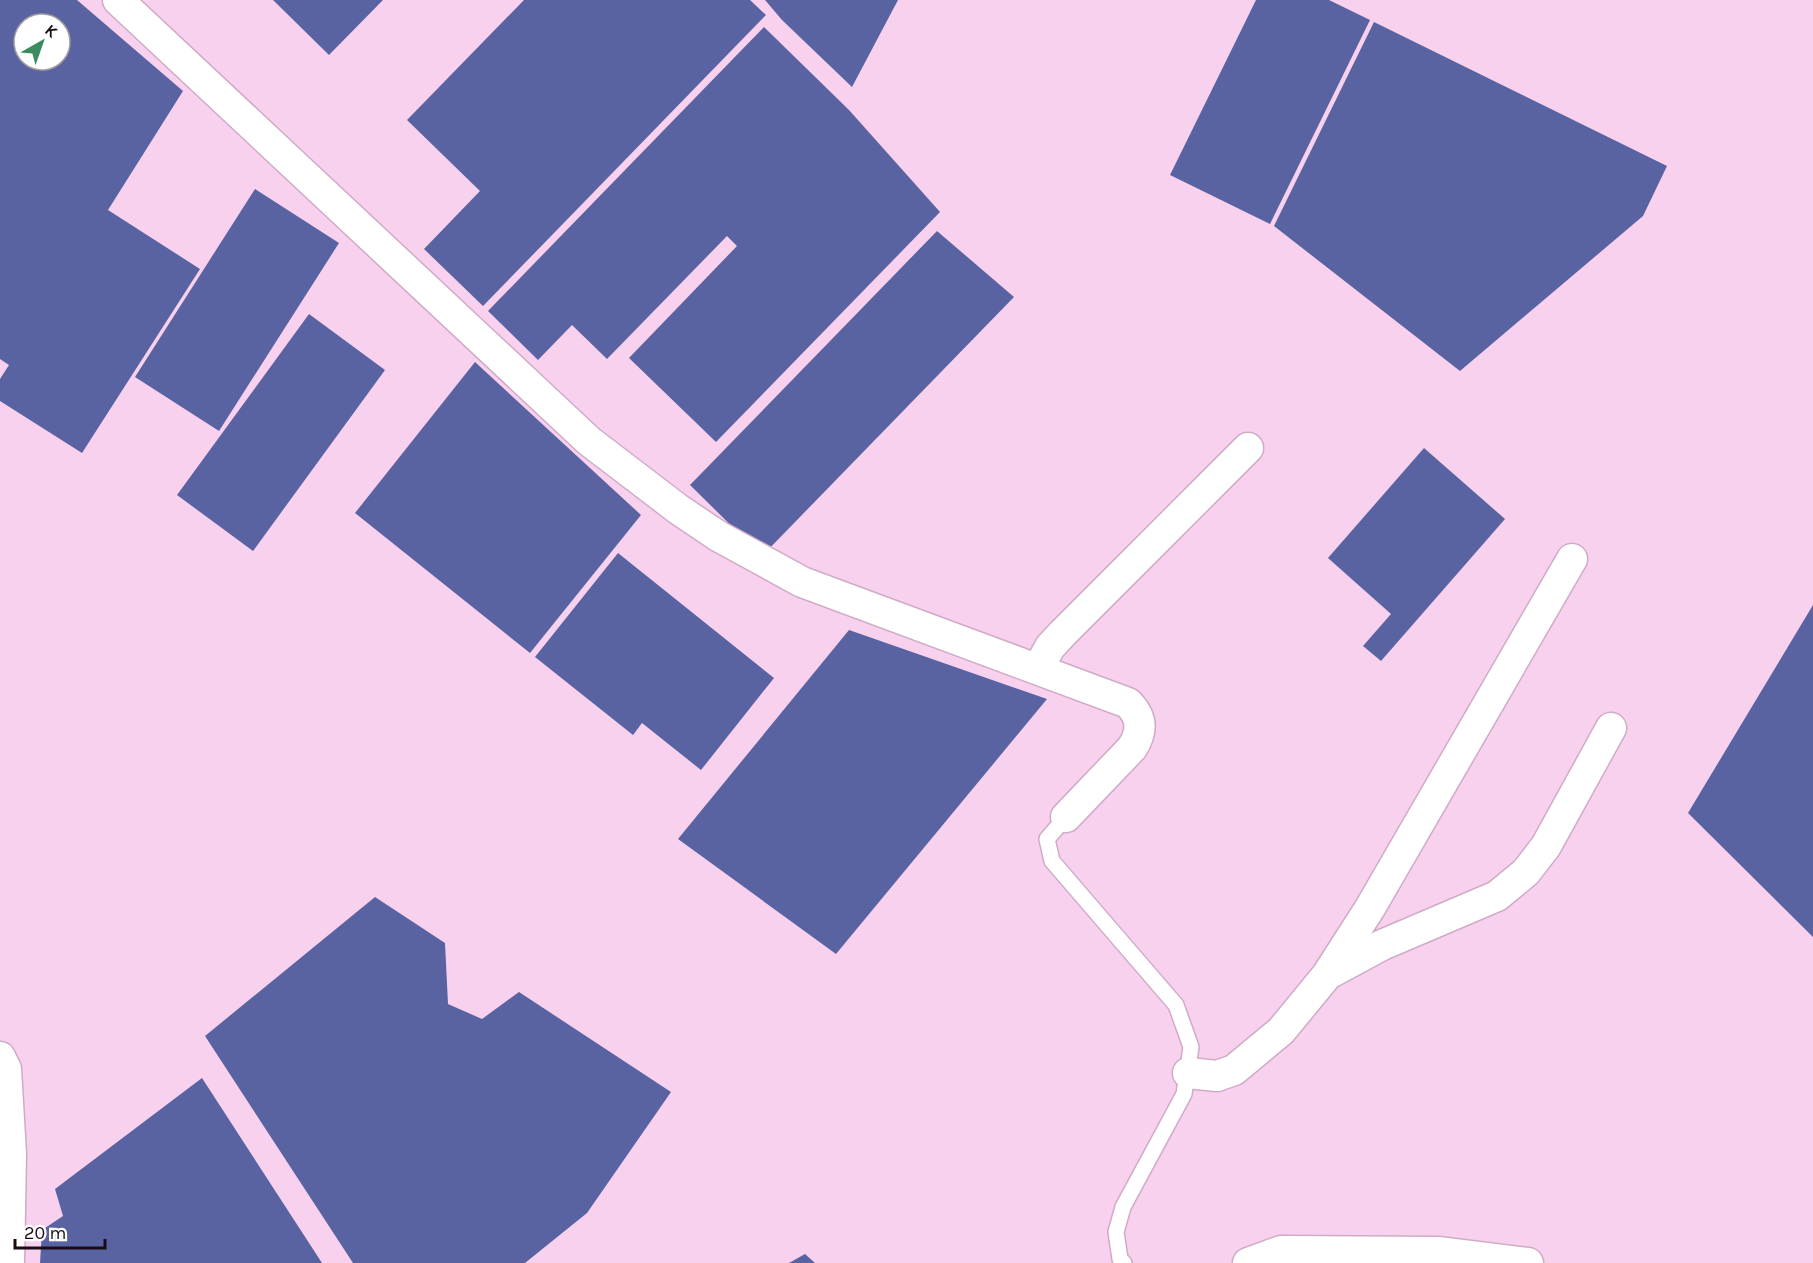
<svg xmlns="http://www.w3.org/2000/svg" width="1813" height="1263" font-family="Karla,sans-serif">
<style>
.building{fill:#5963a2;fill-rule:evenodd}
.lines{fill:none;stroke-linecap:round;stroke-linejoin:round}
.lane-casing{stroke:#d0abc6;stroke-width:18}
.street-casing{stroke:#d0abc6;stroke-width:33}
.lane{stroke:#fff;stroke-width:15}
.street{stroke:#fff;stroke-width:30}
</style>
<rect width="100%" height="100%" fill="#f8d1ee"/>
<path class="building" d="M0 0H77L183 91 108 210 200 269 82 453 0 401V379L9 365 0 359ZM24 24H60V60H24Z
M273 0H383L329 55Z
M524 0H750L766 15 483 306 424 249 480 191 407 120Z
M765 0H898L852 87 782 20Z
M1256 0H1329L1370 20 1270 224 1170 175Z
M1374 22 1667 166 1643 216 1460 371 1274 226Z
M764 27 849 110 940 212 716 442 629 358 737 246 727 236 607 359 572 325 538 360 488 311Z
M255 189 339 243 219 431 135 377Z
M937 231 1014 297 762 556 690 485Z
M309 314 385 370 253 551 177 495Z
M475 362 641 515 530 653 355 513Z
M1424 448 1505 519 1381 661 1363 646 1391 614 1328 558Z
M618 553 774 678 701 770 642 723 633 735 535 657Z
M1813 605V937L1688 813Z
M849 630 1047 699 836 954 678 839Z
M375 897 445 943 448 1004 482 1019 519 992 671 1092 587 1213 525 1263H353L205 1036Z
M202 1078 322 1263H40L42 1230 63 1216 55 1189Z
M805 1254 815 1263H789Z"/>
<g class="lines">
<defs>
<path id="lane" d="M1066 817 1047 839 1052 861 1176 1005 1191 1047 1184 1094 1123 1207 1116 1232 1120 1259 1124 1263"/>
<path id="street" d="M118 0 589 441 678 509 718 536 802 582 1128 703C1142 717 1143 731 1132 748L1066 817
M1038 669 1050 647 1062 634 1248 448
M1332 972 1382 945 1497 896 1526 872 1546 846 1611 728
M0 1057 6 1069 11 1154 9 1263
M1188 1073 1217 1076 1234 1070 1281 1031 1327 975 1370 908 1572 559
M1248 1263 1281 1251 1438 1252 1528 1263"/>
</defs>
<use href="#lane" class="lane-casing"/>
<use href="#street" class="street-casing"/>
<use href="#lane" class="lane"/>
<use href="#street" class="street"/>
</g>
<g transform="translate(42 42) rotate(40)"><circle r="28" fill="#ffffff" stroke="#a39ea2" stroke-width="1.5"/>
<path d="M0-4.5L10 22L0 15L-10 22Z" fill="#3b8c5e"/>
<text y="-9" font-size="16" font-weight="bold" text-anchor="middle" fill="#190c16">K</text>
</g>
<path d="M15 1239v9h90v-9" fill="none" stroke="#190c16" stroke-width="3"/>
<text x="24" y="1239" font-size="18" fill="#190c16" stroke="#ffffff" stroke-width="4.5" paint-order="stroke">20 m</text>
</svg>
